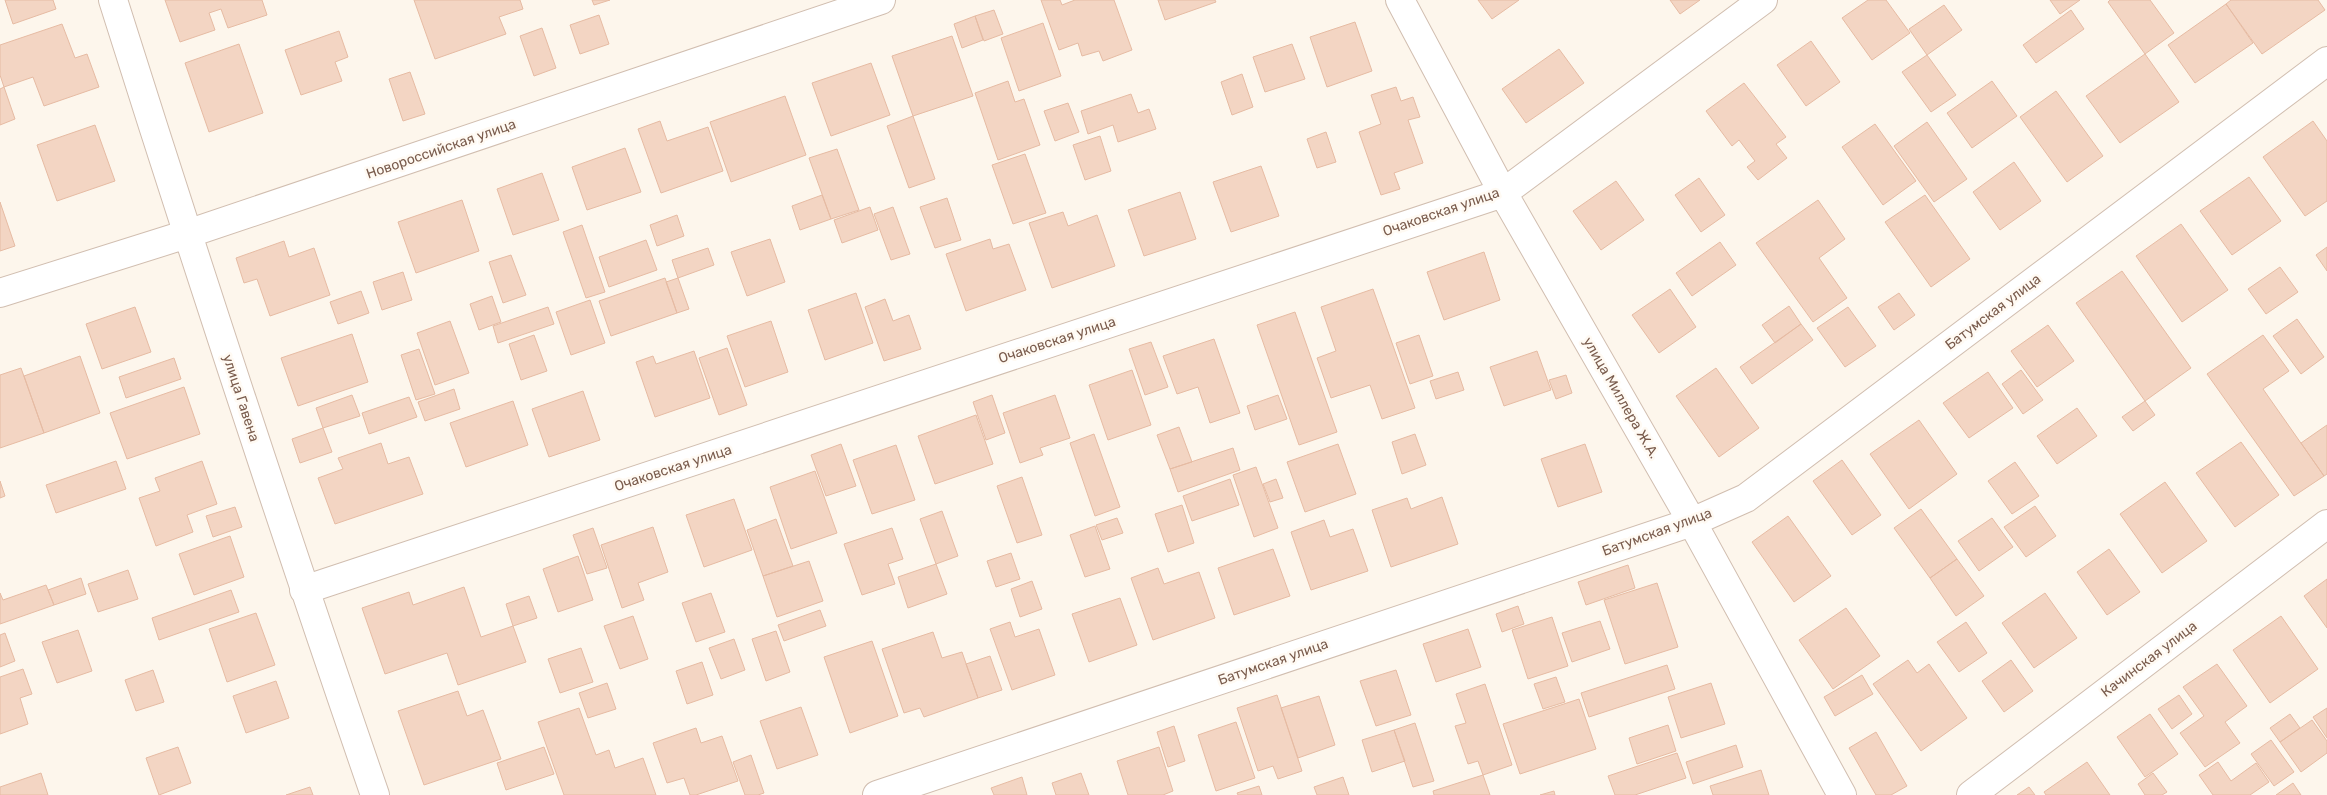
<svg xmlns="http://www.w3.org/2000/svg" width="2327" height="795" font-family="Rubik,sans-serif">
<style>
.building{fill:#f3d5c3;stroke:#e6bba3}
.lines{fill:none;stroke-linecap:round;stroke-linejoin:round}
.minor-casing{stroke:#d1beb0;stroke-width:30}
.minor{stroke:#fff;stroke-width:28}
.labels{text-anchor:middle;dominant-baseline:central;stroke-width:5;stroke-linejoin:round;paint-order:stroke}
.street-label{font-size:14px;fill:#7a5c4d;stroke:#fffaf3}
</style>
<rect width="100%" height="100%" fill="#fdf6ec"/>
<path class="building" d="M5 0H53L56 9 13 24Z
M165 0H262L267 15 228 28 221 9 209 13 215 30 180 42Z
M414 0H520L523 9 499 17 506 34 435 59Z
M592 0H610L594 5Z
M1041 0H1060L1062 5 1075 0H1114L1132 50 1103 61 1099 51 1082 56 1078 43 1059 50Z
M1158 0H1215L1216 2 1165 20Z
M1478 0H1519L1492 19Z
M1670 0H1700L1680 14Z
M1868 0H1886L1910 33 1872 60 1842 18Z
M2050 0H2080L2060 14Z
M2110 0H2150L2174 33 2145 54 2108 2Z
M2231 0H2318L2325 10 2262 54 2226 4Z
M2226 4 2253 43 2195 83 2168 45Z
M1944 5 1962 30 1927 55 1909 29Z
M994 10 1003 34 984 41 975 16Z
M2071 10 2084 29 2036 63 2023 45Z
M599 15 609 44 580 54 570 25Z
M975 16 983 40 962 48 954 24Z
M1355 22 1372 71 1327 87 1310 37Z
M1043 23 1061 76 1019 91 1001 38Z
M62 24 75 58 87 54 99 87 44 106 33 77 4 87 0 75V45Z
M542 28 556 68 534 76 520 36Z
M339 31 348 57 335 62 342 81 301 95 285 50Z
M952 36 973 96 913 116 892 56Z
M1811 41 1840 82 1806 106 1777 65Z
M239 44 263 113 209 132 185 63Z
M1292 44 1305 79 1265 92 1253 57Z
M1559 49 1584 83 1526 123 1502 89Z
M2145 54 2179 102 2120 143 2086 96Z
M1927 55 1956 95 1931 112 1902 72Z
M871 63 890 115 831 136 812 83Z
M410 72 425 114 403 121 389 79Z
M1242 74 1253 107 1232 115 1221 82Z
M1008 81 1015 102 1024 99 1040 145 998 160 975 93Z
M1992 81 2017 116 1972 148 1947 113Z
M1744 83 1786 137 1776 144 1787 158 1758 180 1747 167 1755 161 1739 140 1732 146 1706 111Z
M4 87 15 119 0 125V89Z
M1396 87 1401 101 1413 97 1420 117 1408 120 1423 163 1394 173 1400 189 1381 195 1359 132 1381 124 1371 95Z
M2056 91 2103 156 2067 182 2020 117Z
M1131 94 1138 113 1149 109 1156 129 1118 142 1113 125 1088 134 1081 111Z
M785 96 806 155 731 182 710 122Z
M1068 103 1079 132 1055 141 1044 111Z
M913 116 935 179 909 188 887 126Z
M660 121 667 141 708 127 723 171 661 193 638 129Z
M2313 121 2327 141V201L2305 216 2263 157Z
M1927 122 1967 179 1934 202 1894 146Z
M1875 124 1916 181 1883 205 1842 147Z
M95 125 115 181 57 201 37 145Z
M1326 132 1336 162 1317 168 1307 139Z
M1100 136 1111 171 1085 180 1073 145Z
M625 148 641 192 587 210 572 167Z
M837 149 859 210 831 219 809 158Z
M1025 154 1046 213 1013 224 992 165Z
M2014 162 2041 201 2000 230 1973 192Z
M1261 166 1279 216 1231 232 1213 182Z
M542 173 559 220 513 235 497 189Z
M2249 177 2281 221 2232 255 2200 211Z
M1699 178 1725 215 1701 232 1675 195Z
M1616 181 1644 220 1601 250 1573 211Z
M1180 192 1196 239 1144 256 1128 210Z
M822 195 831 219 800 230 792 206Z
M1925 195 1970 259 1931 287 1885 222Z
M947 198 961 240 935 248 920 207Z
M462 200 479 251 416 273 398 222Z
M1818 200 1845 239 1819 258 1847 298 1813 322 1756 243Z
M0 202 15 246 0 251Z
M870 207 878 230 842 243 834 220Z
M893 207 910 254 891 260 874 214Z
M1063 212 1068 226 1097 215 1115 266 1052 288 1029 223Z
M677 215 684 236 657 246 650 225Z
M2181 224 2228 290 2182 322 2136 256Z
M582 225 605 292 586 298 563 232Z
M770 239 785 282 747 296 731 252Z
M990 239 993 249 1009 244 1026 290 966 311 946 254Z
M646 240 657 270 609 287 599 257Z
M284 241 289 257 314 248 330 295 270 316 257 279 244 283 236 258Z
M1720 242 1736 265 1692 296 1676 273Z
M2327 247V271L2316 255Z
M708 248 714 265 678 278 672 260Z
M1484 252 1500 300 1444 320 1427 272Z
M511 255 526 295 503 303 489 262Z
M2280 267 2298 292 2266 314 2248 289Z
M2122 271 2191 368 2145 401 2076 303Z
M403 272 412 300 382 310 373 282Z
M665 278 677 313 611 336 599 301Z
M678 278 689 309 677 313 666 282Z
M1373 289 1415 408 1382 419 1370 385 1331 398 1317 358 1336 351 1321 307Z
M1670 289 1696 327 1659 353 1632 315Z
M361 291 369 313 338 324 330 302Z
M856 293 873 343 825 360 808 310Z
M1899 293 1915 315 1894 330 1878 307Z
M492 296 501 322 479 330 470 304Z
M885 299 893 321 909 315 921 349 884 361 865 307Z
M590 300 605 343 571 355 556 312Z
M1789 306 1801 324 1775 343 1762 325Z
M135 307 151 352 102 369 86 324Z
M548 307 554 324 498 343 493 326Z
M1848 307 1876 346 1845 367 1817 328Z
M1295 312 1337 432 1299 445 1257 325Z
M2297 319 2324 357 2301 374 2273 336Z
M450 321 469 373 435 385 417 333Z
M771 321 788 372 745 387 727 336Z
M1801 324 1813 340 1752 384 1740 367Z
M2048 325 2074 361 2037 387 2011 351Z
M352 334 368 382 298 406 281 358Z
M534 335 547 371 521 380 509 344Z
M1419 335 1433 376 1410 384 1396 343Z
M2263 335 2289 371 2263 389 2324 476 2294 496 2207 374Z
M1214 339 1240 413 1210 423 1198 387 1177 394 1163 356Z
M1151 342 1168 387 1145 395 1129 349Z
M727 348 747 405 719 415 699 358Z
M419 349 435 394 416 400 401 355Z
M694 351 710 398 655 417 636 362 653 356 656 364Z
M1537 351 1551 390 1504 406 1490 367Z
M80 356 100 413 44 433 24 376Z
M174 358 181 379 126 398 119 377Z
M21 368 44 433 0 448V375Z
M1716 368 1759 428 1719 457 1676 396Z
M1132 370 1151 425 1108 440 1089 385Z
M2021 370 2043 400 2023 414 2002 384Z
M1458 372 1464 390 1436 399 1430 381Z
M1988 372 2013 408 1969 438 1943 403Z
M1566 375 1572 393 1556 399 1549 380Z
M184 387 200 434 127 459 110 413Z
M454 389 460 409 425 421 418 402Z
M583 391 600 440 549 457 532 409Z
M352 395 360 416 323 428 316 408Z
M992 395 1005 433 986 440 973 402Z
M1055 395 1070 438 1040 448 1043 455 1020 463 1003 413Z
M1278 395 1287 419 1255 430 1247 406Z
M409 397 417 417 369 434 362 413Z
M513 401 528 445 466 467 450 423Z
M2145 401 2155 415 2133 431 2122 417Z
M2077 408 2097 436 2057 464 2037 436Z
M976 415 993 464 935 484 918 436Z
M1919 420 1957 474 1909 509 1870 454Z
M2327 425V474L2324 476 2301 443Z
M1179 427 1192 462 1170 469 1157 435Z
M323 428 332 452 300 463 292 439Z
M1094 434 1120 507 1095 516 1070 443Z
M1415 434 1426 465 1402 474 1392 442Z
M2241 442 2279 495 2235 527 2196 473Z
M381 443 388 464 409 457 423 494 335 524 318 478 343 469 338 458Z
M841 444 856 486 826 496 811 455Z
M1338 444 1356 494 1305 512 1287 462Z
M1585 444 1602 492 1558 507 1541 459Z
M896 445 915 500 872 514 853 460Z
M1233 448 1240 470 1178 492 1170 469Z
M1842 460 1881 515 1852 535 1813 481Z
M116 461 126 489 56 513 46 485Z
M202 461 217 504 187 515 193 532 156 546 139 498 160 491 155 478Z
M2015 462 2039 496 2012 514 1988 481Z
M1256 467 1278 528 1254 537 1233 475Z
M815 471 837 533 791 549 770 487Z
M1022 477 1042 535 1017 543 997 486Z
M1230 479 1239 505 1192 521 1183 496Z
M1276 479 1283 498 1270 502 1263 484Z
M0 481 5 496 0 498Z
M2165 482 2207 541 2162 573 2120 514Z
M1442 497 1458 544 1391 567 1372 510 1407 498 1411 509Z
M734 499 752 550 704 567 686 515Z
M1182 505 1194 543 1168 552 1155 514Z
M2035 506 2056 536 2026 557 2004 527Z
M235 507 242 527 213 537 206 516Z
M1921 509 1957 559 1930 578 1894 528Z
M942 511 958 556 936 564 920 519Z
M1788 516 1831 576 1794 602 1752 542Z
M1117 518 1123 533 1102 540 1096 525Z
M1992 518 2013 547 1979 571 1958 541Z
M776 519 793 566 763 576 747 530Z
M1324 520 1330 537 1353 529 1368 571 1311 590 1291 532Z
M1095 526 1110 569 1085 577 1070 535Z
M653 527 668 572 638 583 644 600 622 608 601 545Z
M593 528 607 568 587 574 573 535Z
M892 528 903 559 888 564 895 584 862 595 844 544Z
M230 536 244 577 194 595 179 554Z
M1273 549 1290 596 1234 615 1218 568Z
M2109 549 2140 592 2107 615 2077 572Z
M1011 553 1020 579 996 587 987 561Z
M578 556 593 600 558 612 543 569Z
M1957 559 1984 596 1956 616 1930 578Z
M809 561 823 601 777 617 763 576Z
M936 564 947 594 908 608 898 577Z
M1628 565 1635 588 1586 605 1578 582Z
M1158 568 1164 584 1199 572 1215 618 1153 640 1131 578Z
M128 570 138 599 98 612 88 584Z
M81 578 86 594 54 605 48 590Z
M2327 579V628L2304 596Z
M1032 581 1042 609 1020 617 1011 589Z
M1657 583 1678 647 1625 664 1604 600Z
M46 585 54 605 0 624V593L3 600Z
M464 587 481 637 513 626 526 662 458 685 447 653 385 674 362 608 409 592 413 605Z
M231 590 239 612 159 640 152 618Z
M711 593 725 632 696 642 682 603Z
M2045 593 2077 638 2034 668 2002 623Z
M529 596 537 618 513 626 506 604Z
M1120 598 1137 645 1089 662 1072 614Z
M1518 606 1524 624 1502 632 1496 614Z
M1846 608 1880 656 1833 689 1799 640Z
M820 610 826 626 784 641 778 625Z
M256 613 275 665 227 682 209 629Z
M633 616 648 659 620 669 604 626Z
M2281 616 2318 669 2270 703 2233 650Z
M1552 617 1568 666 1528 679 1512 630Z
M1600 621 1610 649 1572 662 1562 633Z
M1010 622 1015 637 1039 629 1055 675 1012 690 990 629Z
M1966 622 1987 653 1959 672 1937 642Z
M1468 629 1481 667 1436 682 1423 644Z
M78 630 92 671 57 683 42 642Z
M776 631 790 672 766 681 752 639Z
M933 632 942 658 962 652 978 698 924 717 920 708 904 713 882 649Z
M5 633 15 661 0 667V635Z
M734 639 745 670 721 679 709 648Z
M872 641 898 716 850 733 824 657Z
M581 648 593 682 560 693 548 659Z
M990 656 1002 690 978 698 966 664Z
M1908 660 1917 673 1929 664 1967 718 1921 751 1873 684Z
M2011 660 2033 691 2004 712 1982 681Z
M702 662 713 695 687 704 676 671Z
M2217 664 2247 706 2225 722 2240 743 2205 767 2180 733 2204 716 2183 687Z
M1667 665 1675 689 1589 717 1581 693Z
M23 669 32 694 20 698 28 724 0 734V677Z
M153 670 164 702 136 711 125 680Z
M1396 670 1411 715 1376 726 1360 681Z
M1862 675 1873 694 1835 716 1824 697Z
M1556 677 1565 702 1543 709 1534 684Z
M276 681 289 718 246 733 233 696Z
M607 683 616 709 588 718 579 693Z
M1711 683 1725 724 1681 738 1668 697Z
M1485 684 1512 765 1483 775 1478 761 1468 764 1455 726 1466 723 1456 694Z
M458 691 467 716 483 710 501 759 424 785 398 711Z
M1277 695 1302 771 1278 779 1273 766 1258 771 1237 708Z
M2179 695 2192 714 2172 729 2158 709Z
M1319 696 1335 745 1298 758 1281 708Z
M1579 699 1596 749 1520 774 1503 724Z
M801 707 818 755 777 769 760 721Z
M579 708 596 755 609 750 615 768 643 758 656 795H564L538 722Z
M2327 708V738L2313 717Z
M2150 714 2178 754 2145 777 2117 737Z
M2290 714 2300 728 2280 742 2270 728Z
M2312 720 2327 741V753L2301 772 2280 742Z
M1236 722 1255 778 1216 791 1198 735Z
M1415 723 1434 781 1413 787 1394 730Z
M1668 725 1676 751 1637 764 1629 738Z
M1174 726 1185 761 1168 767 1157 732Z
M696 728 701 743 722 736 738 781 696 795H690L684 778 667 783 653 743Z
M1394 730 1405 761 1372 772 1362 740Z
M1876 732 1907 786 1891 795H1876L1849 748Z
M2271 740 2294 772 2274 786 2251 754Z
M1736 745 1743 767 1693 784 1686 762Z
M178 747 191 783 159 795 146 758Z
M544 747 554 774 506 790 497 763Z
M1159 747 1173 791 1163 795H1128L1117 761Z
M1677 753 1686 778 1635 795H1615L1608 776Z
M751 755 764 793 758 795H745L733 762Z
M2087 762 2110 795H2046L2044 792Z
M2218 762 2231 781 2256 763 2269 782 2250 795H2213L2199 775Z
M1761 770 1769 795H1713L1710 786Z
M41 773 48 795H0V787Z
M1081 773 1089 795H1056L1052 783Z
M2153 773 2167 792 2162 795H2145L2138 784Z
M1483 775 1490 795H1434L1433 791Z
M1022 777 1027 795H994L991 788Z
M1343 777 1349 795H1317L1314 787Z
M2293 783 2301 795H2276Z
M1259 786 1262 795H1238L1237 793Z
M310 787 313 795H286Z
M2029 787 2035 795H2017Z
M1554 791 1555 795H1540Z"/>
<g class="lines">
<defs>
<path id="minor" d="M113 0C197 266 284 531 375 795
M1400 0 1503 193 1692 522 1842 795
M0 293 187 234 881 0
M304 590 1503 193 1763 0
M877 795 1692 522 1746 498 2327 61
M1971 795 2327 524"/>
</defs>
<use href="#minor" class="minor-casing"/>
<use href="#minor" class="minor"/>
</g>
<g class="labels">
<g class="street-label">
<text transform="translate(441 149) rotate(-19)">Новороссийская улица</text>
<text transform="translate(1441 212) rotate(-19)">Очаковская улица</text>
<text transform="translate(1993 312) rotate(-37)">Батумская улица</text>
<text transform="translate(1057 340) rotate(-18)">Очаковская улица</text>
<text transform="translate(241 398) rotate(72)">улица Гавена</text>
<text transform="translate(1621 398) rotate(60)">улица Миллера Ж.А.</text>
<text transform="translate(673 468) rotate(-18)">Очаковская улица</text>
<text transform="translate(1657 532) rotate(-20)">Батумская улица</text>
<text transform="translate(2149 659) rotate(-37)">Качинская улица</text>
<text transform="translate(1273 662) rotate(-19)">Батумская улица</text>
</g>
</g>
</svg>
